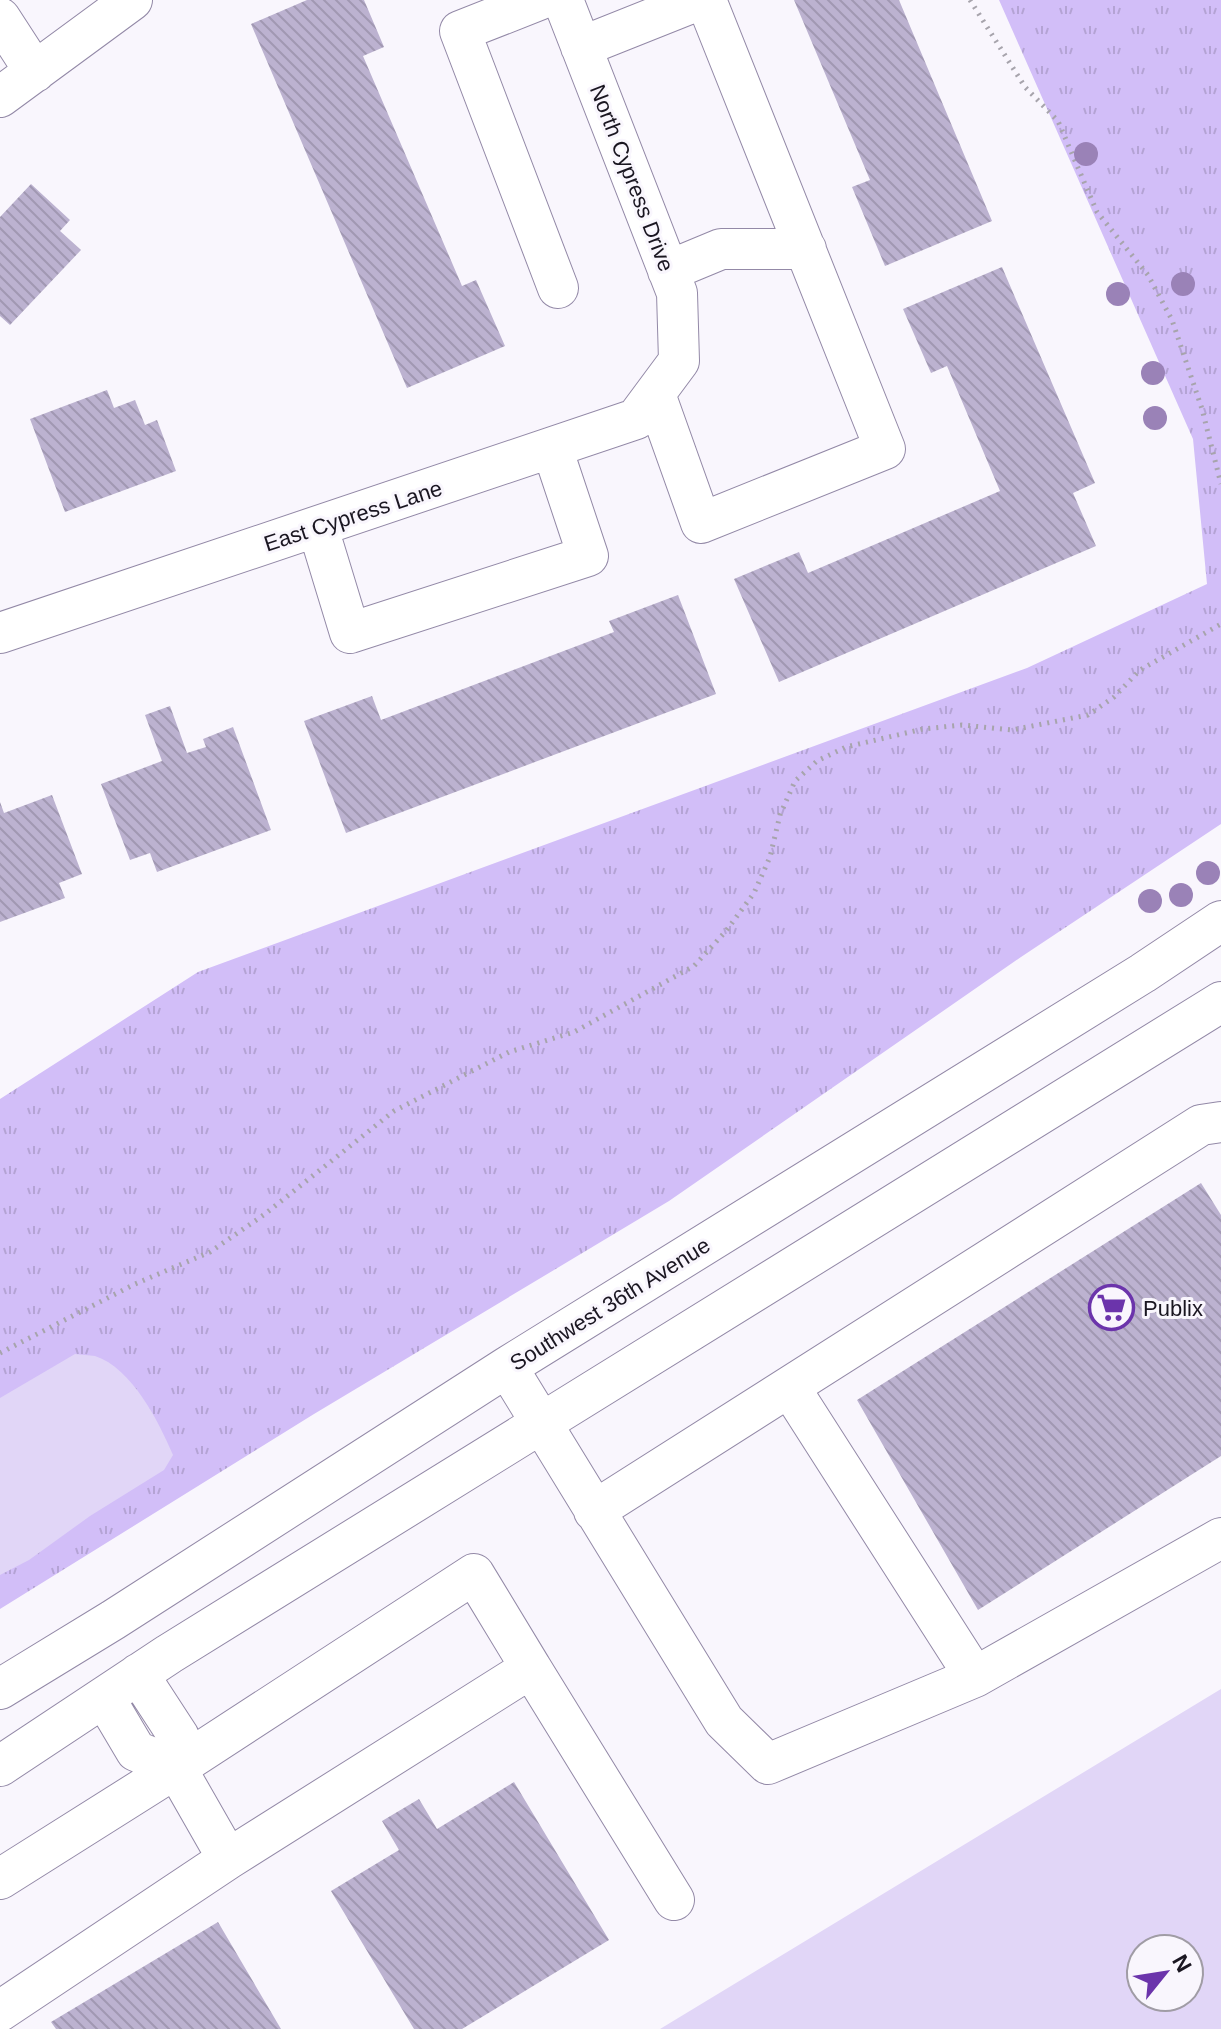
<svg xmlns="http://www.w3.org/2000/svg" width="1221" height="2029" font-family="Arial,sans-serif">
<style>
.grass{fill:url(#grass-tufts)}
.water{fill:#e1d6f7;fill-rule:evenodd}
.building{fill:url(#building-back-hatch)}
.lines{fill:none;stroke-linecap:round;stroke-linejoin:round}
.minor-casing{stroke:#9389a7;stroke-width:42}
.path{stroke:#a7a4ac;stroke-width:5;stroke-dasharray:2 6;stroke-linecap:butt}
.minor{stroke:#fff;stroke-width:40}
.tree{fill:#9a82b7}
.labels{text-anchor:middle;dominant-baseline:central;stroke-width:6;stroke-linejoin:round;paint-order:stroke}
.street-label{font-size:22px;fill:#1a1621;stroke:#f9f6fd}
.poi-label{font-size:22px;fill:#1a1621;stroke:#f9f6fd;text-anchor:start}
</style>
<defs>
<pattern id="grass-tufts" width="24" height="20" patternUnits="userSpaceOnUse" patternTransform="scale(2)"><rect width="24" height="20" fill="#d2bef8"/><path d="M3 7l-1-3M5 7V3M7 7l1-3M15 17l-1-3M17 17v-4M19 17l1-3" fill="none" stroke="#b4a3d4"/></pattern>
<pattern id="building-back-hatch" width="6" height="6" patternUnits="userSpaceOnUse" patternTransform="scale(2)"><rect width="6" height="6" fill="#bcb2d0"/><path d="M-1 5l2 2M0 0l6 6M5-1l2 2" fill="none" stroke="#a198b2"/></pattern>
</defs>
<rect width="100%" height="100%" fill="#f9f6fd"/>
<path class="grass" d="M999 0H1221V824L1021 957 669 1201 314 1414 0 1609V1099L198 972 1027 668 1207 584 1193 439Z"/>
<path class="water" d="M75 1354C81 1355 89 1355 95 1356 132 1368 159 1422 173 1455L164 1470 90 1516 29 1560 0 1575V1398Z
M1221 1689V2029H660ZM1189 1949V1997H1141V1949Z"/>
<path class="building" d="M307 0H364L384 47 363 56 462 286 476 280 505 346 407 388 251 24Z
M794 0H899L992 221 885 266 852 187 870 180Z
M31 184 70 220 60 231 81 250 10 325 0 316V217Z
M1002 267 1095 483 1073 493 1096 546 779 682 734 579 799 552 808 573 1000 491 947 366 931 373 903 309Z
M107 390 114 408 135 400 145 425 157 420 176 471 65 512 30 419Z
M678 595 716 694 346 833 304 721 372 696 381 720 614 632 609 621Z
M170 706 187 753 206 747 203 739 233 727 271 830 157 872 150 853 130 860 101 784 162 761 145 715Z
M52 795 82 874 59 883 65 898 0 922V802L4 813Z
M1201 1183 1221 1215V1456L978 1610 857 1400Z
M514 1782 609 1940 462 2029H414L331 1891 399 1850 382 1821 419 1799 437 1829Z
M218 1922 281 2029H56L51 2022Z"/>
<g class="lines">
<defs>
<path id="minor" d="M539 0 460 31 558 288
M0 18 35 72
M581 47 699 0
M0 97 132 0
M668 271 721 249H806
M655 394 701 523 885 449 706 0
M318 528 350 633 588 556 552 448
M0 633 636 419 679 361 677 293 563 0
M507 1367 724 1721 768 1764 975 1677 1221 1538
M790 1388 975 1677
M594 1511 1201 1125 1221 1122
M138 1674 179 1737 176 1768 228 1859
M0 1689 113 1620 507 1367 1143 973 1221 921
M104 1697 136 1751 176 1768
M0 1766 169 1654 1221 1002
M0 1879 176 1768 474 1574 531 1668
M0 2011 228 1859 531 1668 674 1900"/>
</defs>
<use href="#minor" class="minor-casing"/>
<path class="path" d="M970 0 1025 87 1058 121 1097 212 1148 275 1172 320 1202 409 1221 484
M0 1353 135 1284 210 1252 265 1214 394 1111 509 1052 574 1032 694 966 726 931 754 893 770 857 780 815 795 781 817 761 846 747 923 729 962 725 1012 730 1088 715 1114 697 1140 670 1221 624"/>
<use href="#minor" class="minor"/>
</g>
<g class="tree">
<circle cx="1086" cy="154" r="12"/>
<circle cx="1183" cy="284" r="12"/>
<circle cx="1118" cy="294" r="12"/>
<circle cx="1153" cy="373" r="12"/>
<circle cx="1155" cy="418" r="12"/>
<circle cx="1208" cy="873" r="12"/>
<circle cx="1181" cy="895" r="12"/>
<circle cx="1150" cy="901" r="12"/>
</g>
<defs>
<symbol id="supermarket-ring" viewBox="-11 -11 22 22"><circle r="9.5" fill="#f9f6fd" stroke="#6b34ab" stroke-width="1.5"/><path d="M-6-5.5h2.5l.6 2H6L4.5 2H-2.5L-4.4-4H-6ZM-1.5 3.2a1.3 1.3 0 1 0 .1 0ZM3 3.2a1.3 1.3 0 1 0 .1 0Z" fill="#6b34ab"/></symbol>
</defs>
<g fill-rule="evenodd">
<use href="#supermarket-ring" x="1086" y="1282" width="51" height="51"/>
</g>
<g class="labels">
<g class="street-label">
<text transform="translate(632 178) rotate(69)">North Cypress Drive</text>
<text transform="translate(353 516) rotate(-18)">East Cypress Lane</text>
<text transform="translate(610 1304) rotate(-32)">Southwest 36th Avenue</text>
</g>
<g class="poi-label">
<text x="1143" y="1308">Publix</text>
</g>
</g>
<g transform="translate(1165 1973) rotate(60)"><circle r="38" fill="#f9f6fd" stroke="#a09ca5" stroke-width="2"/>
<path d="M0-6L14 30L0 20L-14 30Z" fill="#6b34ab"/>
<text y="-12" font-size="22" font-weight="bold" text-anchor="middle" fill="#1a1621">N</text>
</g>
</svg>
